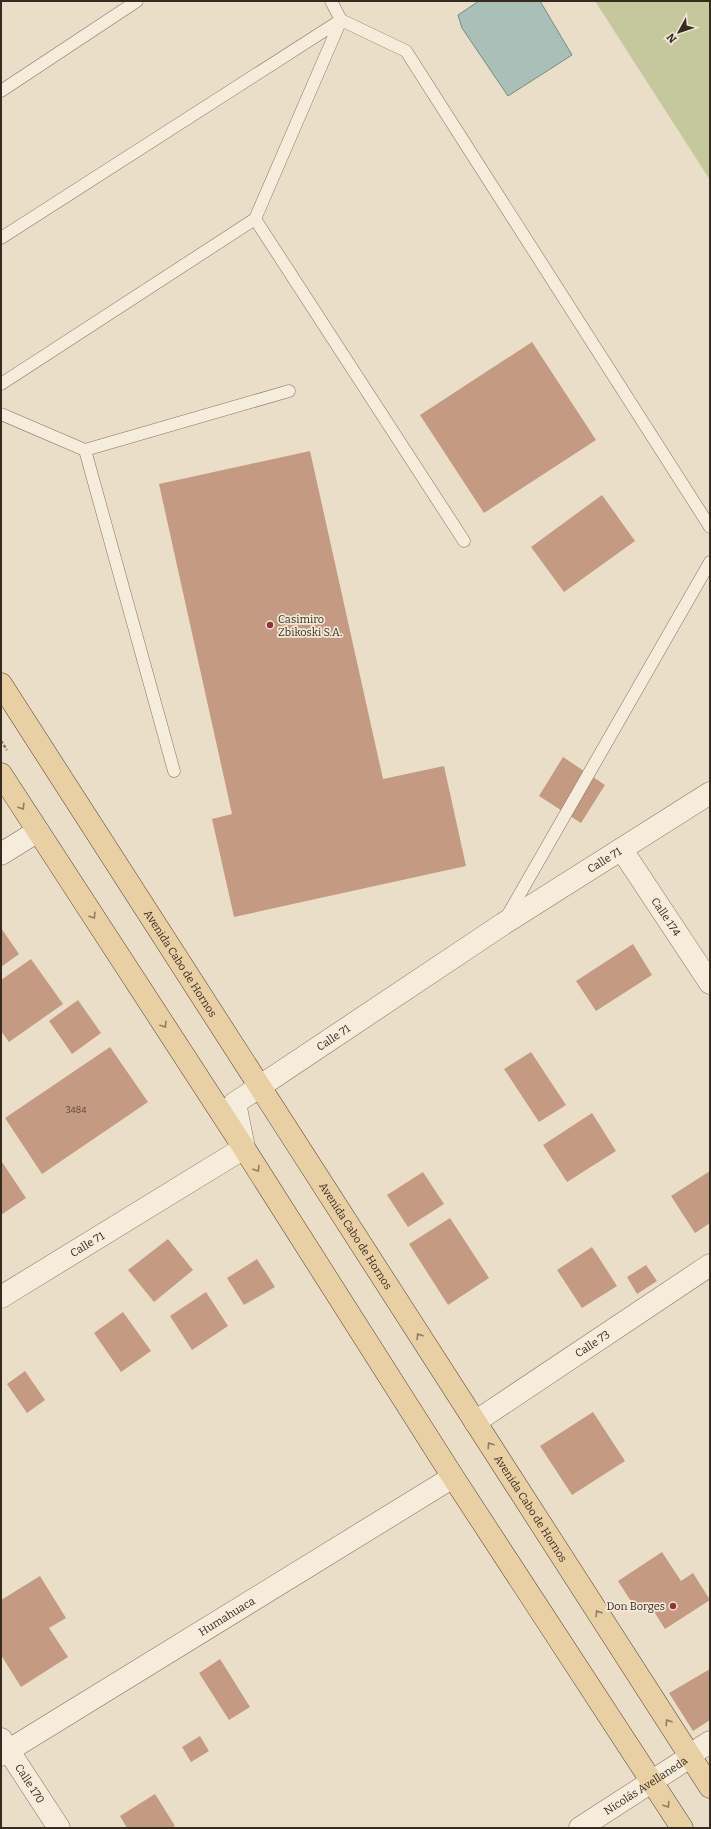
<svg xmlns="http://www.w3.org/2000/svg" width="711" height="1829" font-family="Bitter,serif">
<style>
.green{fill:#c5c89d}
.water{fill:#a9bfb7;stroke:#708d84}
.building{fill:#c59a82}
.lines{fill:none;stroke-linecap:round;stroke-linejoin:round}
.lane-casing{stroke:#85715f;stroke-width:13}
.street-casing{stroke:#85715f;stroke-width:23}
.primary-casing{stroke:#534032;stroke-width:23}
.path{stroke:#85715f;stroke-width:2.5;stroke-dasharray:3 2;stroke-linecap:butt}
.lane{stroke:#f6ecdb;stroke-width:12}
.street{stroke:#f6ecdb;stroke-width:22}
.primary{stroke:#e9d0a4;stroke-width:22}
.oneway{stroke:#907d62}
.poi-dot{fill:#8e343a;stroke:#f2e9d7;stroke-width:1.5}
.labels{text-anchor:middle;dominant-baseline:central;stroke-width:3.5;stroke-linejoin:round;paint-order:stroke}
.number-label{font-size:9px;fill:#5a4639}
.poi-label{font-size:11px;fill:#372a21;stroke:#f2e9d7;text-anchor:start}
.street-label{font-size:11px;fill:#372a21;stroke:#f2e9d7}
</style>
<rect width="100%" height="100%" fill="#eadec8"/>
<path class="green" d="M595 1H710V180Z"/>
<path class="water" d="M479 1H540L572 55 508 96 462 28 458 15Z"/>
<path class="building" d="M532 342 596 440 484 513 420 415Z
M310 451 383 779 444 766 466 866 234 917 212 819 232 814 159 484Z
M602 495 635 541 564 592 531 547Z
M563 757 605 785 581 823 539 796Z
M1 928 19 954 1 967Z
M633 944 652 975 596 1011 576 981Z
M31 959 63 1004 9 1042 1 1031V980Z
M78 1000 101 1033 72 1054 49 1021Z
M110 1047 148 1102 42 1174 5 1118Z
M531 1052 566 1105 539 1122 504 1069Z
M592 1113 616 1151 567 1182 543 1145Z
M2 1162 26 1198 1 1215V1163Z
M710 1171V1223L695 1233 671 1196Z
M423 1172 444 1204 408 1227 387 1195Z
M450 1218 489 1278 448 1305 409 1244Z
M168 1239 193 1270 154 1302 128 1270Z
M592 1247 617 1286 582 1308 557 1270Z
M257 1259 275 1287 244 1305 227 1278Z
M646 1265 657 1281 637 1294 627 1277Z
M206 1292 228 1326 192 1350 170 1316Z
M123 1312 151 1351 121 1372 94 1333Z
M25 1371 45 1400 27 1413 7 1384Z
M593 1412 625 1461 572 1495 540 1446Z
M662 1552 681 1581 693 1573 710 1600 665 1629 648 1602 636 1609 618 1581Z
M40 1576 66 1618 49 1628 68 1657 21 1687 1 1655V1600Z
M220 1659 250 1707 229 1720 199 1673Z
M710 1669V1720L693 1731 669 1693Z
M200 1736 209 1751 191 1762 182 1747Z
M155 1794 175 1826 171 1828H127L120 1816Z"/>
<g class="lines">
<defs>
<path id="lane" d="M331 1 341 20 406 51 710 527
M1 91 137 1
M255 219 464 541
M1 238 341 20
M1 384 255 219 341 20
M1 414 85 450 289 391
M85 450 174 771
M506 918 710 562"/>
<g id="street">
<path id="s1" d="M622 850 710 983"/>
<path d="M1 854 38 831"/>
<path id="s2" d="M1 1297 244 1148 235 1103 503 924 710 793"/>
<path id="s3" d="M475 1422 710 1265"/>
<path id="s4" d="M1 1739 59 1828"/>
<path id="s5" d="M1 1755 453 1477"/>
<path id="s6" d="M580 1828 682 1762 690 1755 710 1742"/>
</g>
<g id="primary">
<path id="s7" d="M1 684 710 1787"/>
<path d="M1 774 244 1148 453 1477 682 1828"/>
</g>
</defs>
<use href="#lane" class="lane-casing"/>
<use href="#street" class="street-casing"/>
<use href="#primary" class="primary-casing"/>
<path class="path" d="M1 741 7 750"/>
<use href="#lane" class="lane"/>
<use href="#street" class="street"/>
<use href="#primary" class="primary"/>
</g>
<defs><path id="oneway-chevron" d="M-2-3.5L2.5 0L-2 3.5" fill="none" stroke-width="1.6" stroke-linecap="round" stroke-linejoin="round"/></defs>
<g class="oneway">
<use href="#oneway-chevron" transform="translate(22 807) rotate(57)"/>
<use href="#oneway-chevron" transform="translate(93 916) rotate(57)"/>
<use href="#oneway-chevron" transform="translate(164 1025) rotate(57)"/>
<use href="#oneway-chevron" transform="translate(257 1169) rotate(58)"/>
<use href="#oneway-chevron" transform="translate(419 1336) rotate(-123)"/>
<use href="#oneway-chevron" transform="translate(490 1445) rotate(-123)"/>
<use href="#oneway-chevron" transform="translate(598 1613) rotate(-123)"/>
<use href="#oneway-chevron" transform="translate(668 1722) rotate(-123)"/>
<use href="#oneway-chevron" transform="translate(667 1805) rotate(58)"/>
</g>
<g class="poi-dot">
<circle cx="270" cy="625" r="4"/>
<circle cx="673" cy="1606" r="4"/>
</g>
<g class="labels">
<g class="number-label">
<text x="76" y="1110">3484</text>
</g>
<g class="poi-label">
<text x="278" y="619">Casimiro<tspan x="278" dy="13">Zbikoski S.A.</tspan></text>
<text x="665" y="1606" text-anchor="end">Don Borges</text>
</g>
<g class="street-label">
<text stroke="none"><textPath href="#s2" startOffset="773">Calle 71</textPath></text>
<text stroke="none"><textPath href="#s1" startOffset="80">Calle 174</textPath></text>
<text stroke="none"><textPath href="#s7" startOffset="332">Avenida Cabo de Hornos</textPath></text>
<text stroke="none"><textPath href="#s2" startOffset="449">Calle 71</textPath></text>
<text stroke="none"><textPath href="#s7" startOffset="656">Avenida Cabo de Hornos</textPath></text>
<text stroke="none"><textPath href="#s2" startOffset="101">Calle 71</textPath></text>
<text stroke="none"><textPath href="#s3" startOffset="141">Calle 73</textPath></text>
<text stroke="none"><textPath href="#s7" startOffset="980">Avenida Cabo de Hornos</textPath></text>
<text stroke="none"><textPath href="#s5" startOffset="265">Humahuaca</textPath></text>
<text stroke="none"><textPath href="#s4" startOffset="53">Calle 170</textPath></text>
<text stroke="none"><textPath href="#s6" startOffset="78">Nicolás Avellaneda</textPath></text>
</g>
</g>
<rect width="711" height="1829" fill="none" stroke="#372a21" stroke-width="4"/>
<g transform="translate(679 32) rotate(230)" stroke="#f2e9d7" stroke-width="3" paint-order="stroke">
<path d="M0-3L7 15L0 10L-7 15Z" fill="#372a21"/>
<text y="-6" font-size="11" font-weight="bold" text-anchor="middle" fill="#372a21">N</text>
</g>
</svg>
